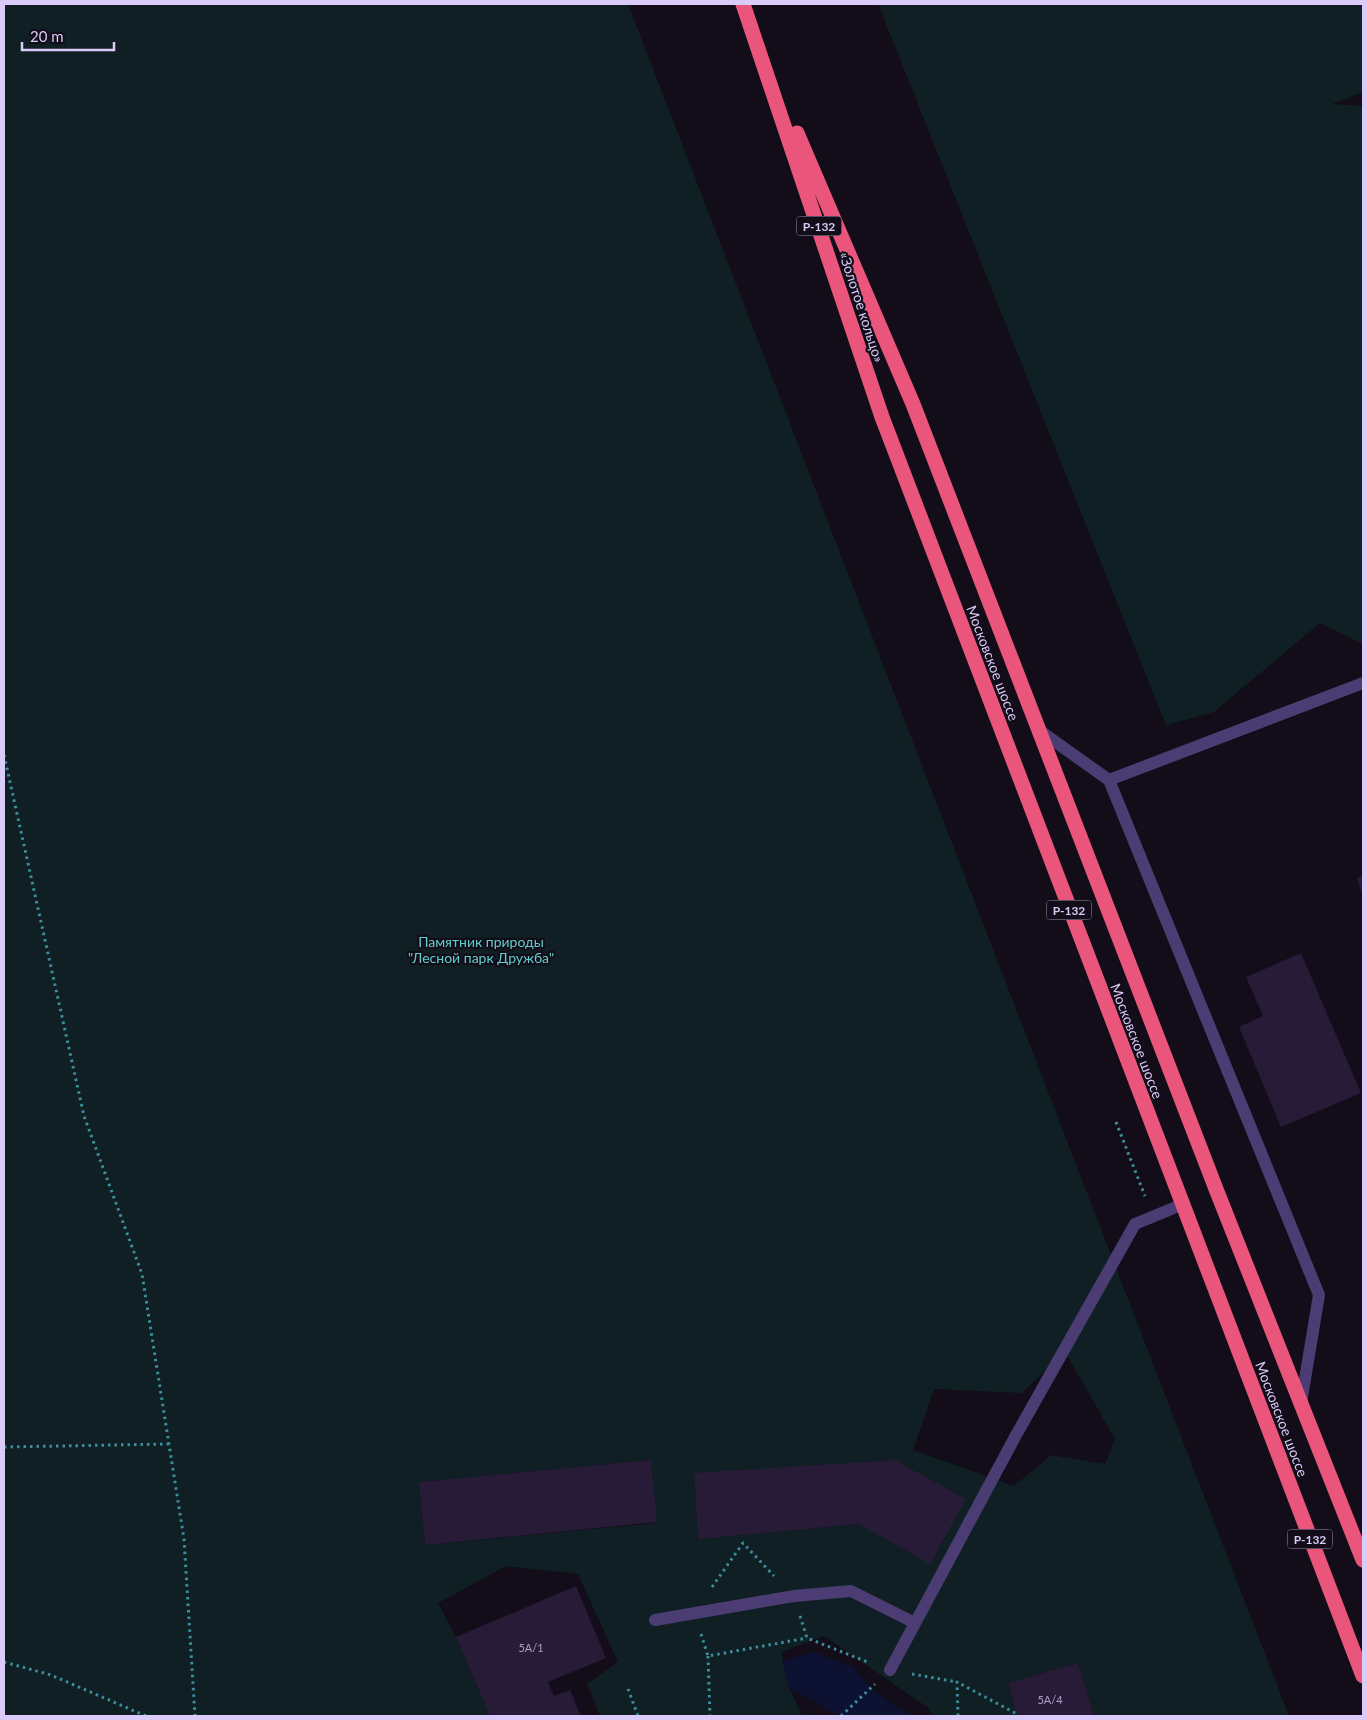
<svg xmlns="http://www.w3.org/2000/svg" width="1367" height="1720" font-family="Lato,sans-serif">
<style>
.green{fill:#101f23;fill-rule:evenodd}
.water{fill:#0d1232}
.building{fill:#271b38}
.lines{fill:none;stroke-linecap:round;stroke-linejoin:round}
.path{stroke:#3a8e9e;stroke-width:3;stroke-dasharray:2.5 4;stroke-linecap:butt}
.minor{stroke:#4b3d73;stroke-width:12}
.highway{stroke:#ea557c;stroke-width:15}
.labels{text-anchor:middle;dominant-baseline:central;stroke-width:4.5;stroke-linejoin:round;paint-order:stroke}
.number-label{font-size:11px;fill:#ad9fc9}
.shield{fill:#120d19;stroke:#9e92b6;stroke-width:1}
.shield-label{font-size:12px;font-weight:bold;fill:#dacbf9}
.street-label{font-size:14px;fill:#dacbf9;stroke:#120d19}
.park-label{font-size:14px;fill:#62cecb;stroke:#120d19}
</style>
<rect width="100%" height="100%" fill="#120d19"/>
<path class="green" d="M4 4H628L1289 1716H1094L1078 1663 1008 1683 1017 1716H934L927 1707 824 1636 781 1652 789 1687 802 1716H600L587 1684 618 1662 578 1574 506 1566 438 1603 456 1637 490 1716H4ZM1065 1352 1115 1439 1105 1464 1051 1455 1014 1486 913 1450 934 1389 1022 1393ZM651 1460 656 1523 425 1545 419 1482ZM895 1460 965 1499 859 1524 698 1538 694 1474Z
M878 4H1363V92L1332 104 1363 106V644L1320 623 1214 712 1166 725Z"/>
<path class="water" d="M814 1652 853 1667 871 1688 899 1709 914 1716H839L789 1687 782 1661Z"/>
<path class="building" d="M1363 876V897L1357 878Z
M1301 953 1361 1093 1281 1127 1239 1027 1263 1016 1246 977Z
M651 1460 657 1522 425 1545 419 1482Z
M895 1460 966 1499 930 1564 859 1524 698 1539 694 1473Z
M576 1586 606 1658 548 1682 554 1696 570 1690 581 1716H490L456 1637Z
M1078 1663 1094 1716H1017L1008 1683Z"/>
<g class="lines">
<path class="path" d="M4 755 84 1116 142 1274 184 1539 195 1716
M1116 1122 1145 1196
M4 1447 169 1444
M712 1587 743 1543 774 1576
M800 1616 807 1638 870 1663
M701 1634 708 1656 807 1638
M708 1656 710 1716
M4 1662 51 1675 146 1716
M912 1674 957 1682
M628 1689 638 1716
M841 1716 875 1684
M958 1716 957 1682 1017 1714"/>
<path class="minor" d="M1040 731 1109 780 1363 683
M1109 780 1319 1295 1301 1403
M655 1620 794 1596 851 1591 915 1623
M890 1670 1015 1437 1135 1224 1181 1205"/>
<path class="highway" d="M743 4 882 417 1363 1676
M797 133 913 404 1216 1189 1363 1560"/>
</g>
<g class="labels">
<g class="number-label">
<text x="531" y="1647">5А/1</text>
<text x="1050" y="1699">5А/4</text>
</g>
<g class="shield">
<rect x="796.5" y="216.5" width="45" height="19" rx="4"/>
<rect x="1046.5" y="900.5" width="45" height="19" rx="4"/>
<rect x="1287.5" y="1529.5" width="45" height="19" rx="4"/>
</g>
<g class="shield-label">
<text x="819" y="226">Р-132</text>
<text x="1069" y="910">Р-132</text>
<text x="1310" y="1539">Р-132</text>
</g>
<g class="street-label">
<text transform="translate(862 307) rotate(72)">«Золотое кольцо»</text>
<text transform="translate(993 663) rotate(69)">Московское шоссе</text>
<text transform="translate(1137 1041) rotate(69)">Московское шоссе</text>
<text transform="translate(1282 1419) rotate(69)">Московское шоссе</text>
</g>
<g class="park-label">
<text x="481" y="941">Памятник природы<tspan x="481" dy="16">"Лесной парк Дружба"</tspan></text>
</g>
</g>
<rect width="1367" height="1720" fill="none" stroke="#dacbf9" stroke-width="10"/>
<path d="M22 42v8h92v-8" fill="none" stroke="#dacbf9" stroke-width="2.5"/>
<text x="30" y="42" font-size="15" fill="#dacbf9" stroke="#120d19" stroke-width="4" paint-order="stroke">20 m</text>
</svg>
